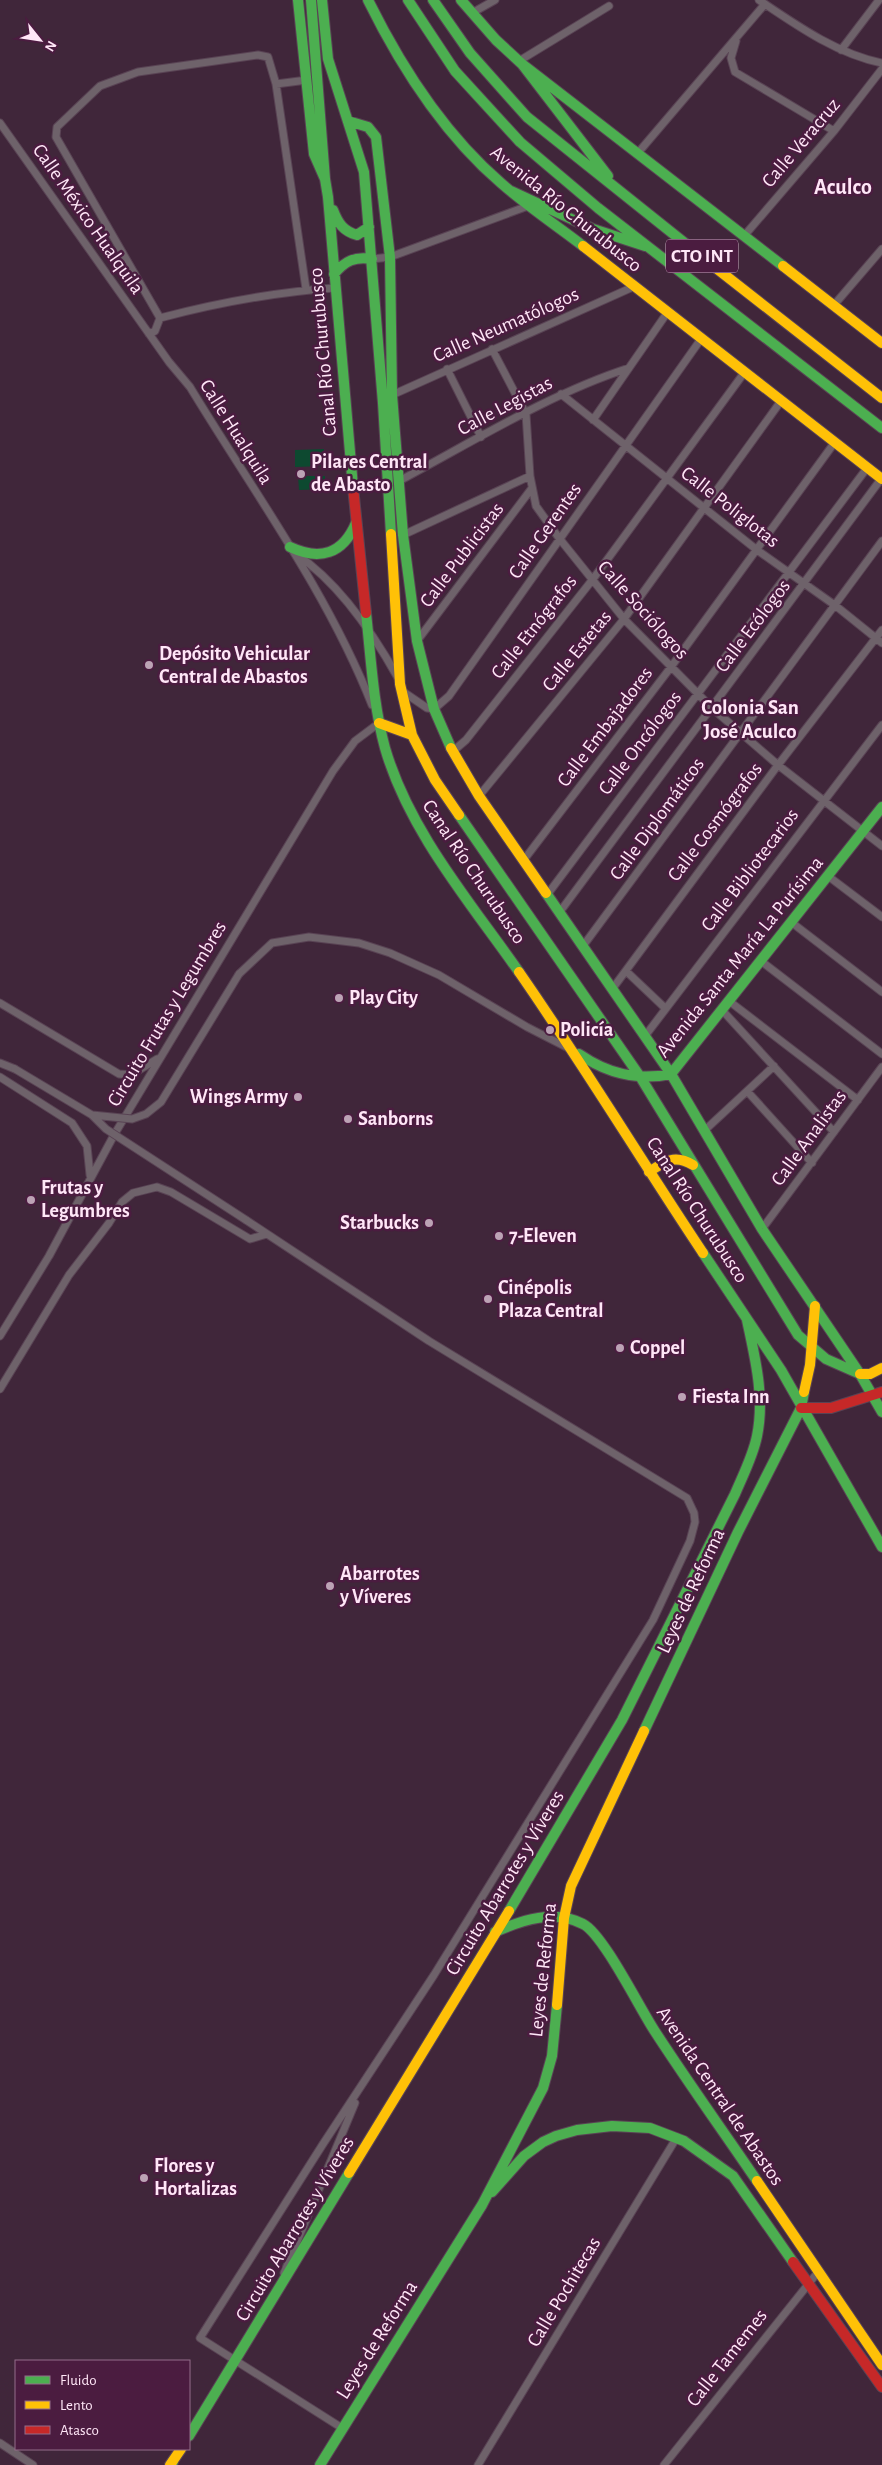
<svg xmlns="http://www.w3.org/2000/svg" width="882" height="2465" font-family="'Alegreya Sans',sans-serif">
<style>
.green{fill:#0d4930}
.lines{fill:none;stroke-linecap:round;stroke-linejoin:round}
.street-casing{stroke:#594354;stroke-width:9}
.fast-casing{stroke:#594354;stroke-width:12}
.slow-casing{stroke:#594354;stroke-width:12}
.jam-casing{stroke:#594354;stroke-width:12}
.street{stroke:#6e626a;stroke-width:7}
.fast{stroke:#4caf50;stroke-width:10}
.slow{stroke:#ffc107;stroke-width:10}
.jam{stroke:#c62828;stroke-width:10}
.street-bridge-casing{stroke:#594354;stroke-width:9;stroke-linecap:butt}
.street-bridge{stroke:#6e626a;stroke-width:7}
.poi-dot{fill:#bca3b5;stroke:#4b1c40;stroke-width:2}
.labels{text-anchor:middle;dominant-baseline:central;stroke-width:5;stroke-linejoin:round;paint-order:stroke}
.shield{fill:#4b1c40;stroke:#c9a9c0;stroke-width:1}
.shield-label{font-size:19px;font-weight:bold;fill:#ffe6f7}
.street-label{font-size:20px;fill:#ffe6f7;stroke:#4b1c40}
.poi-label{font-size:20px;font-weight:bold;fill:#ffe6f7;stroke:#4b1c40;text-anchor:start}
.neighbourhood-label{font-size:21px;font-weight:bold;fill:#ffe6f7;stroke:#4b1c40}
.quarter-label{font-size:22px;font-weight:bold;fill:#ffe6f7;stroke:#4b1c40}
</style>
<rect width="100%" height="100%" fill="#40263a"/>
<path class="green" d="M324 449V466L295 467V450Z
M298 476H325V489L299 490Z"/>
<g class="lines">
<defs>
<path id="street" d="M759 0C796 25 837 54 882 63
M472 13 495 0
M736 41 731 58 735 72 834 131
M841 50 879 0
M519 61 609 6
M276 84 307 80
M0 123 169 362 190 387C253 491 327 591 372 705
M637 154 765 4
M744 236 834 131 882 69
M372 259 390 257 528 206
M834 305 882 249
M160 318 56 137 57 127 100 86 138 72 258 55 268 57 276 84 306 289
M160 318C217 303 276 292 335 288
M149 334 155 331 160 318
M492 349 526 414 530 476 536 506 559 538 624 619 712 708 778 765 882 846
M447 369 481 437
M561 394 757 550 836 606 882 643
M392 395 633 287
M593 420 667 313
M399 481C472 442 551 393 629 368
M403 535 530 476
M296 554C339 583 373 633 398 678
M417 641 532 488
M402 691 427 708 434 709 449 696 701 339
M452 752 466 740 593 579 744 373
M479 796 624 619 781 401
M523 861 671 667 835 442
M828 876 882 917
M547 895 867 468
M559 913 881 479
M791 922 882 992
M583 946 882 541
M761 961 882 1054
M626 971 665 1008
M239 974 272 943 309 937 359 943 390 953 439 975 527 1027 572 1050
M613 988 778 765 882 630
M729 1001 858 1100
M0 1003 119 1074 131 1075 157 1059
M722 1010 834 1132
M645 1036 882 725
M0 1063 15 1069
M0 1077 72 1123 87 1146 90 1175
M747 1091 812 1163
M705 1130 774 1066
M246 1220 429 1341 687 1498 694 1513 695 1522 690 1541 653 1620 434 1975 323 2144 200 2338 342 2428
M762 1229 882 1067
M0 1336 49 1256 114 1135 333 771 355 741 379 723 378 720
M0 1389 69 1275 109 1223 122 1202 133 1193 157 1187 171 1192 250 1239 267 1234
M284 2273 355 2103
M0 2443 33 2465
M478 2465 677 2137
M664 2465 818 2272"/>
<path id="fast" d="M298 0 314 154 325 179 328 197 353 487
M311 0 325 179
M322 0 328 59 364 172 383 403 391 534
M368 0C401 67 444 134 501 183 527 206 556 225 583 246
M408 0 455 71 520 142 598 208 882 428
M433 0 470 53 527 117 716 268
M461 0 496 40 522 64 783 266
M522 64 608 176
M348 121 368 127 376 137 390 257 392 395 403 535 417 641 434 709 451 748
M511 191 593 229 645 246
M333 210C338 223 343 231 357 235L369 227
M334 274C345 261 355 256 372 259
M290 547C320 561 343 554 356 523
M366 613C371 658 373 704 385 748 409 831 470 902 519 972
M459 815 641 1078 798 1335 826 1359 860 1374
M546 893 671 1074
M579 1054C608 1074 637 1081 671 1074L882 807
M671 1074 762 1229 860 1374 882 1412
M703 1253 781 1370 882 1547
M644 1731 738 1532 801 1408 804 1392
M509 1911 622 1720 735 1494C743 1475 753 1456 757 1436 765 1397 755 1358 747 1320
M495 1932C522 1920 555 1909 583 1924 603 1934 639 2007 654 2030 687 2081 723 2131 757 2181
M492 2192 524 2156 543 2142 556 2136 577 2130 612 2126 650 2128 684 2141 733 2176 793 2262
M189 2436 349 2173
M172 2465 173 2461
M320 2465 482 2205 543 2088 552 2056 557 2005"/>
<path id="slow" d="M583 246 882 479
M783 266 882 343
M716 268 882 398
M391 534 400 684 412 735 435 780 459 815
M379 723 412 735
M451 748 479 796 546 893
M519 972C583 1064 641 1160 703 1253
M649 1172C665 1161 675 1154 693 1165
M860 1374H870L882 1368
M804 1392 810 1365 815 1306
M557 2005 564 1918 571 1886 644 1731
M349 2173 509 1911
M757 2181 882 2365
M170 2465 181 2449"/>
<path id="jam" d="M353 487 366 613
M801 1408H831L882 1392
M793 2262 882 2387"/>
</defs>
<use href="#street" class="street-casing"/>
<use href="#fast" class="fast-casing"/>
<use href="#slow" class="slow-casing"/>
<use href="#jam" class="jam-casing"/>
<use href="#street" class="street"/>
<use href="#fast" class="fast"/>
<use href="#slow" class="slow"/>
<use href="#jam" class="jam"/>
<defs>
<path id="street-bridge" d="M15 1069 92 1115 132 1119 146 1114 161 1102 239 974
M92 1115 106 1129 246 1220"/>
</defs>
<use href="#street-bridge" class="street-bridge-casing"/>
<use href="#street-bridge" class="street-bridge"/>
</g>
<g class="poi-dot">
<circle cx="301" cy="474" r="5"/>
<circle cx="149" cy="665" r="5"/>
<circle cx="339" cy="998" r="5"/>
<circle cx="550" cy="1030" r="5"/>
<circle cx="298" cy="1097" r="5"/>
<circle cx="348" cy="1119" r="5"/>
<circle cx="31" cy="1200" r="5"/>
<circle cx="429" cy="1223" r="5"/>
<circle cx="499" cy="1236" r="5"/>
<circle cx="488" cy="1299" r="5"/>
<circle cx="620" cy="1348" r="5"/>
<circle cx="682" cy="1397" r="5"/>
<circle cx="330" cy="1586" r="5"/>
<circle cx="144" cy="2178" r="5"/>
</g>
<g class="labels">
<rect class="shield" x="666" y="239.5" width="72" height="33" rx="4"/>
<g class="shield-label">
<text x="702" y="256">CTO INT</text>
</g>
<g class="street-label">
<text transform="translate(801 143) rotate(-50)">Calle Veracruz</text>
<text transform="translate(566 209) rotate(39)">Avenida Río Churubusco</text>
<text transform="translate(88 219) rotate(55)">Calle México Hualquila</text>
<text transform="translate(506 325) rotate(-24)">Calle Neumatólogos</text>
<text transform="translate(323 352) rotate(-95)">Canal Río Churubusco</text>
<text transform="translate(505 406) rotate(-28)">Calle Legistas</text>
<text transform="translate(236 432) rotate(58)">Calle Hualquila</text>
<text transform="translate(730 507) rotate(38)">Calle Poliglotas</text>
<text transform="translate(545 531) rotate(-55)">Calle Gerentes</text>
<text transform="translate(462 555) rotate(-53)">Calle Publicistas</text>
<text transform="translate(643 610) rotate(48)">Calle Sociólogos</text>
<text transform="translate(753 626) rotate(-53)">Calle Ecólogos</text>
<text transform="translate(534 627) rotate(-52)">Calle Etnógrafos</text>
<text transform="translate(577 651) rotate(-51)">Calle Estetas</text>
<text transform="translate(605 727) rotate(-53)">Calle Embajadores</text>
<text transform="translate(640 743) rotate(-53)">Calle Oncólogos</text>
<text transform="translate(657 819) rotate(-54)">Calle Diplomáticos</text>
<text transform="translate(715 822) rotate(-53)">Calle Cosmógrafos</text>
<text transform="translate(750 870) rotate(-53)">Calle Bibliotecarios</text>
<text transform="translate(474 872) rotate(56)">Canal Río Churubusco</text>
<text transform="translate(740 957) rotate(-51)">Avenida Santa María La Purísima</text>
<text transform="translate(167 1014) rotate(-59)">Circuito Frutas y Legumbres</text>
<text transform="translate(809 1138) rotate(-54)">Calle Analistas</text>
<text transform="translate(697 1210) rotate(57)">Canal Río Churubusco</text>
<text transform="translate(691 1591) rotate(-65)">Leyes de Reforma</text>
<text transform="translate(505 1883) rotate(-59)">Circuito Abarrotes y Víveres</text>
<text transform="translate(543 1970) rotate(-84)">Leyes de Reforma</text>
<text transform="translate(720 2096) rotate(56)">Avenida Central de Abastos</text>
<text transform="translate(295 2229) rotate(-59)">Circuito Abarrotes y Víveres</text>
<text transform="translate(564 2292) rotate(-59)">Calle Pochitecas</text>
<text transform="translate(377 2340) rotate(-58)">Leyes de Reforma</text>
<text transform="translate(727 2358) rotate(-52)">Calle Tamemes</text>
</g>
<g class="poi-label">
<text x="311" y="462">Pilares Central<tspan x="311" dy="23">de Abasto</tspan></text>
<text x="159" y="654">Depósito Vehicular<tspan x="159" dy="23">Central de Abastos</tspan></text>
<text x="349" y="998">Play City</text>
<text x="560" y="1030">Policía</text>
<text x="288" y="1097" text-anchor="end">Wings Army</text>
<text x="358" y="1119">Sanborns</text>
<text x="41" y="1188">Frutas y<tspan x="41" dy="23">Legumbres</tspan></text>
<text x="419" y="1223" text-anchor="end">Starbucks</text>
<text x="509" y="1236">7-Eleven</text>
<text x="498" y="1288">Cinépolis<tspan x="498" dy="23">Plaza Central</tspan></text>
<text x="630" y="1348">Coppel</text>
<text x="692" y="1397">Fiesta Inn</text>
<text x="340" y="1574">Abarrotes<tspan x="340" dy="23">y Víveres</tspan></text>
<text x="154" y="2166">Flores y<tspan x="154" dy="23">Hortalizas</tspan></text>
</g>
<g class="neighbourhood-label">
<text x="750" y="707">Colonia San<tspan x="750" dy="24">José Aculco</tspan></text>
</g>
<g class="quarter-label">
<text x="843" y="187">Aculco</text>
</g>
</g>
<rect x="15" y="2360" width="175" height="90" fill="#4b1c40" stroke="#936d89"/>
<rect x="25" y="2376" width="25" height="8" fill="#4caf50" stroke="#936d89"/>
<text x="60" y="2385" font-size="15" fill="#ffe6f7">Fluido</text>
<rect x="25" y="2401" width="25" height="8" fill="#ffc107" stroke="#936d89"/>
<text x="60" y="2410" font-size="15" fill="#ffe6f7">Lento</text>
<rect x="25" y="2426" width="25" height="8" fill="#c62828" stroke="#936d89"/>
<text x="60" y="2435" font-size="15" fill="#ffe6f7">Atasco</text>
<g transform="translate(40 40) rotate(120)" stroke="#4b1c40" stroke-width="4" paint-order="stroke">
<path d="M0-4L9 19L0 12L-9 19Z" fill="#ffe6f7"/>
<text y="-8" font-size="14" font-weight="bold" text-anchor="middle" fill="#ffe6f7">N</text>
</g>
</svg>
